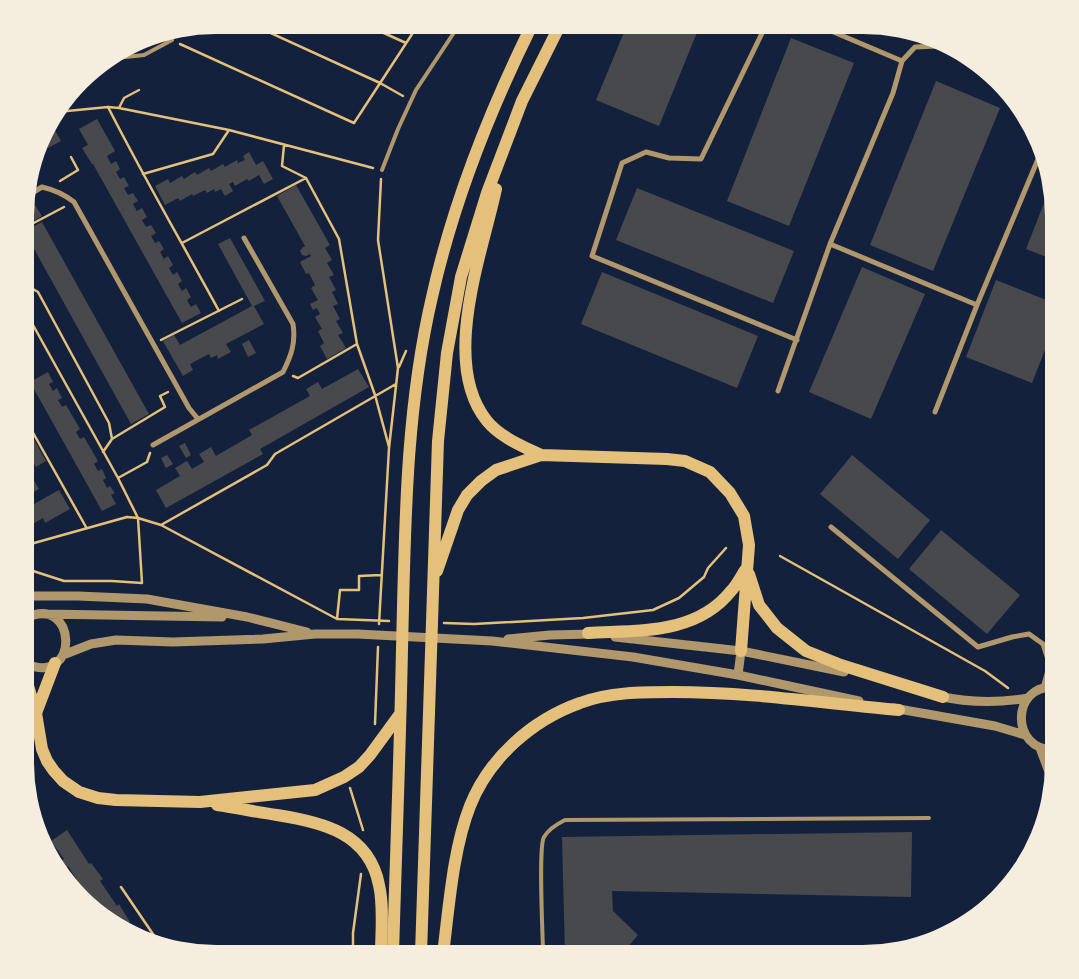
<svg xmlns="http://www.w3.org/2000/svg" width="1079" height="979" font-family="Lato,sans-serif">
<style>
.building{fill:#48494c}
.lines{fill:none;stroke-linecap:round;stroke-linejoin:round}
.path{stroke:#e5c07b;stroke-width:2.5}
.service{stroke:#b1986c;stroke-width:4}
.minor{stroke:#b1986c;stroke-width:5}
.tertiary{stroke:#b1986c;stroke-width:9}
.primary{stroke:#e5c07b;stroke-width:12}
</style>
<rect width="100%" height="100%" fill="#14213d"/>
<path class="building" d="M627 25H700L659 126 596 100Z
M791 38 854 63 789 226 727 201Z
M936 81 1000 108 933 271 870 245Z
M97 119 115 151 107 156 111 164 116 161 120 169 116 172 120 179 124 177 129 186 124 188 128 195 133 193 138 201 133 204 137 211 142 208 147 217 142 220 146 227 151 225 156 233 151 236 155 243 159 241 164 249 160 252 164 259 168 256 173 265 169 268 173 275 177 272 182 281 178 284 182 291 186 288 191 297 187 300 191 307 196 304 201 313 182 323 93 164H92L82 148 88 145 79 129Z
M51 123 61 141 48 148 47 146 39 150Z
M249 152 256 165 263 161 273 179 264 184 259 175 249 181 247 179 235 186 233 182 229 184 233 191 225 196 221 189 215 192 214 189 207 193 205 190 193 196 192 194 180 201 178 198 165 205 155 186 168 179 170 183 182 176 184 179 195 172 197 175 209 168 211 171 223 164 225 167 237 160 238 163 245 160 243 156Z
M296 185 330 245 325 248 332 260 327 263 334 275 329 277 336 290 332 292 338 304 333 306 340 319 336 321 343 333 338 335 346 348 327 359 320 346 324 343 318 331 322 329 315 317 320 314 317 308 313 310 310 304 318 300 311 288 315 285 309 273 306 274 300 262 311 256 310 254 306 256 302 255 300 251 302 248 305 246 277 196Z
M637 188 794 251 773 303 616 240Z
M1050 188 1054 203V260L1026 249Z
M35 205 42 216 28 224V209Z
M42 222 149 414 131 424 28 238V229Z
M230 238 265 301 254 306 264 324 226 344 231 352 218 359 217 355 211 358 209 354 190 364 193 370 183 376 163 341 174 335 180 345 252 306 218 244Z
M862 267 925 294 871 419 809 392Z
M602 272 758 336 737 388 581 324Z
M996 280 1054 303V327L1032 383 966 357Z
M249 340 256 353 248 357 242 344Z
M358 369 369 387 260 449 263 454 166 508 156 490 180 476 175 468 187 461 192 469 204 462 199 454 211 447 216 456 252 435 249 430 310 396 306 389 318 382 322 389Z
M48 372 53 382 49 384 53 391 57 388 62 398 58 400 62 407 66 405 80 429 76 432 80 439 84 437 98 461 94 464 98 471 102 469 106 478 103 480 107 488 110 486 115 493 111 495 116 504 102 511 30 382Z
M27 427 46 461 36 467 27 452Z
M185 443 191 455 186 458 179 446Z
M167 455 173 464 166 468 161 458Z
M852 455 930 520 898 559 820 494Z
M32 477 39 489 32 493 27 485V480Z
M59 490 70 509 45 523 43 518 27 527V503L32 500 34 504Z
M941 530 1020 595 987 634 909 569Z
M67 830 89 864 91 863 103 879 100 881 117 906 119 904 130 922 128 923 136 935 132 934 90 902H91L68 866 65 869 60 862 64 859 51 841Z
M912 832 911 897 612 891 613 911 638 935 622 954H565L562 837Z"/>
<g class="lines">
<path class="path" d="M253 25 380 83 403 96
M366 25 406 43
M180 44 354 123 418 25
M108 107C143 176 182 243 219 311
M119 108 124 98 139 90
M57 112 108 107 119 108 229 130 373 168
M284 145 282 166 306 178 339 239 357 344 375 395 389 447
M143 174 213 154 229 130
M60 181 78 170 71 157
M28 226 64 207
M182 243 306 178
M28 286 38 292 109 423 112 439
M161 340 242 299
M399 367 406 351
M293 376 298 378 357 344
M27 422 86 527
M103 452 112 439 165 407 160 396 168 392
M118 478 147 462 150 453
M161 525 337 619 389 621
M27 545 127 517 138 518 161 525 267 465 275 454 396 384
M780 556 985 671 1008 688
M27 569 64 581H112L142 583 138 518 118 478 28 316
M337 619 340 590H359V576L381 575
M444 623 474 624 583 618 653 610 679 598 704 577 708 568 726 548
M379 624 389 448 398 368 378 240 381 179
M375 724 378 647
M350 788 363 830
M47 849 76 891
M121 887 157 940
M353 954V933L361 874"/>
<path class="service" d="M116 58 144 55 172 40
M382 170 398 129 416 90 459 25
M543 954C543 937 538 847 544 837 548 830 557 824 565 820L929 818"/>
<path class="minor" d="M766 25 701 159 669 158 646 152 622 163 592 256 797 340
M817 25 902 61
M29 195 42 187C55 190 64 194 74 202L189 408 198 419
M830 244 977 305 935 412
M977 305 1041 152
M778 391 830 244 893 93 902 61 915 47 937 46 961 55
M153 445 283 372C291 356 296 343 293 324L244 238
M831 527 978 647 1012 637 1029 634 1043 644 1054 678
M1043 688 1049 667"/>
<path class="tertiary" d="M26 596H78L147 599 247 617 307 632
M45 614 222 617
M615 637 741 651 844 672
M508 639 550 635 592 634
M63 655 91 644 116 640 173 642 263 639 315 634H358L492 641 633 657 738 675 859 701
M26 664C81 687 77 593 26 618
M738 675 741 651
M1054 687C1011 685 1010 750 1054 750
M939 696C969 703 998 703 1028 698
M893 708 995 726 1025 735
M1040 748 1051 777"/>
<path class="primary" d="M496 189C482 254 440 363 487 421 500 437 522 446 541 455
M437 571 458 510 467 495 481 481 496 470 541 455 667 459 685 461 710 472 730 493 744 516 749 545 741 651
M749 574 759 605 777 628 806 651 841 665 943 697
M588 633C638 630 696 635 731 591 737 585 741 576 746 569
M26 679 36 713 42 749 47 761 54 771 63 781 79 792 98 798 116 800 200 802 315 790 344 777 359 767 370 755 400 714
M36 713 55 663
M217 805C237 808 257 812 277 815 322 822 369 833 379 885 384 907 381 932 381 954
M393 954C396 852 400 750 402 649 405 531 405 413 432 297 453 203 489 112 532 25
M421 954 438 441 447 353 461 277 487 193 522 101 560 25
M443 954C449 907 453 849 470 806 489 758 532 720 580 703 609 692 643 692 673 692 749 692 823 703 899 710"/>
</g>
<path d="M0 0H1079V979H0ZM216 34H863A182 182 0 0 1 1045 216V763A182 182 0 0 1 863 945H216A182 182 0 0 1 34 763V216A182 182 0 0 1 216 34Z" fill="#f5edde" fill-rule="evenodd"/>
</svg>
